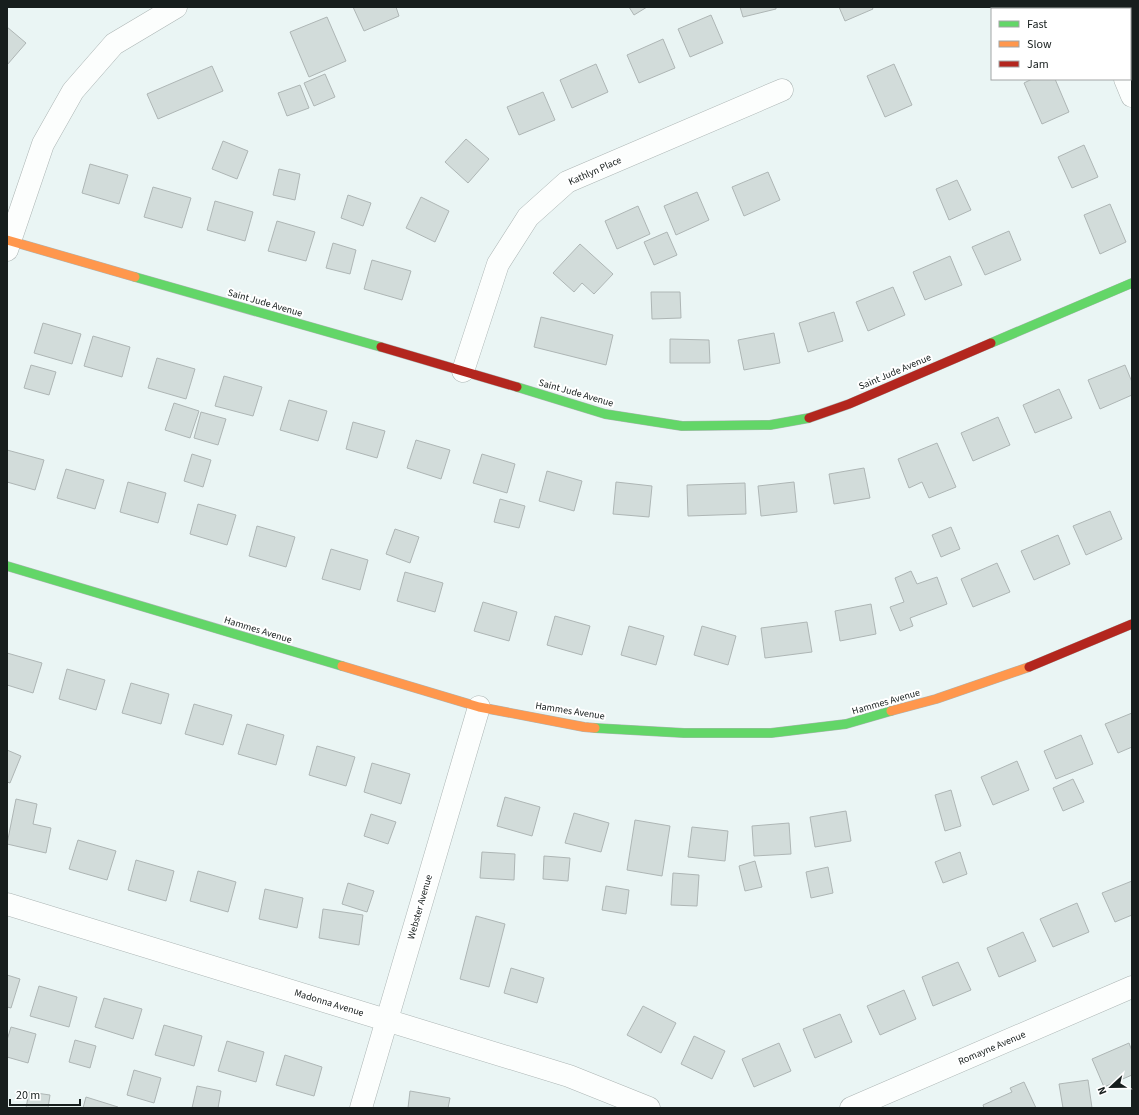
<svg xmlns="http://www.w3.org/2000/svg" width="1139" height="1115" font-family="'Source Sans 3',sans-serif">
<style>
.building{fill:#d2dcda;stroke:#aeb6b5}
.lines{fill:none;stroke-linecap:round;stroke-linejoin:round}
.street-casing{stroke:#acb5b4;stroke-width:23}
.fast-casing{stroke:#acb5b4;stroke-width:10}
.slow-casing{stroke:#acb5b4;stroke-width:10}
.jam-casing{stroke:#acb5b4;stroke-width:10}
.street{stroke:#fcfefd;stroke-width:22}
.fast{stroke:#63d668;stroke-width:9}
.slow{stroke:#ff974d;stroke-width:9}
.jam{stroke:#b3261e;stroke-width:9}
.labels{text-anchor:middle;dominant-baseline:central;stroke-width:4;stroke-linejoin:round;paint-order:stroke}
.street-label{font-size:10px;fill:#171e1d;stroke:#fff}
</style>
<rect width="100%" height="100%" fill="#eaf5f4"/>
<path class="building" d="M353 7H396L399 16 364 31Z
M629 7H647L634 15Z
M740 7H776V9L743 17Z
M839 7H872L873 9 845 21Z
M711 15 723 43 690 57 678 29Z
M327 17 346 61 309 77 290 32Z
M7 27 26 43 7 65Z
M663 39 675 68 639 83 627 55Z
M596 64 608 92 572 108 560 80Z
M894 64 912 105 885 117 867 76Z
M212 66 223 91 158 119 147 94Z
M325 74 335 97 314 106 304 83Z
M1032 79H1055L1069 112 1042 124 1024 83Z
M300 85 309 108 287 116 278 93Z
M543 92 555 120 519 135 507 107Z
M466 139 489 159 468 183 445 162Z
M223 141 248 151 237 179 212 169Z
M1084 145 1098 177 1072 188 1058 157Z
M90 164 128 175 119 204 82 193Z
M279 169 300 174 295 200 273 195Z
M768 172 780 200 744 216 732 187Z
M957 180 971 210 949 220 936 189Z
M153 187 191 198 182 228 144 217Z
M697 192 709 220 676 235 664 206Z
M348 195 371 203 363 226 341 218Z
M421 197 449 211 435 242 406 228Z
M215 201 253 212 245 241 207 230Z
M1110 204 1126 242 1100 254 1084 215Z
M638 206 650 234 617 249 605 221Z
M277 221 315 232 306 261 268 251Z
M1009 231 1021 260 985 275 972 247Z
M667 232 677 255 654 265 644 242Z
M333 243 356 250 350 274 326 268Z
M580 244 613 274 594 294 582 283 574 292 553 273Z
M950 256 962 285 925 300 913 272Z
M372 260 411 271 402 300 364 289Z
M893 287 905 315 868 331 856 302Z
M651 292H680L681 318 652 319Z
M834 312 843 341 808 352 799 323Z
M541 317 613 335 606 365 534 347Z
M43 323 81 334 72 364 34 353Z
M774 333 780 363 744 370 738 340Z
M93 336 130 347 122 377 84 366Z
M670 339 709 340 710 363H670Z
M157 358 195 369 186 399 148 388Z
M31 365 56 372 49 395 24 388Z
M1125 365 1132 382V395L1100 409 1088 380Z
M224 376 262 387 253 416 215 406Z
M1059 389 1072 418 1035 433 1023 405Z
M289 400 327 411 318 441 280 430Z
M174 403 199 411 190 438 165 430Z
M201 412 226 419 218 445 194 438Z
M998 417 1010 445 973 461 961 433Z
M353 422 385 431 377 458 346 449Z
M416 440 450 450 441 479 407 468Z
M937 443 956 487 929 498 922 482 909 488 898 459Z
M7 450 44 460 35 490 7 482Z
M192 454 211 460 203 487 184 481Z
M482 454 515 464 507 493 473 483Z
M864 468 870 498 834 504 829 474Z
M66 469 104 480 95 509 57 498Z
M547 471 582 481 574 511 539 501Z
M128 482 166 493 158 523 120 512Z
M616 482 652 486 649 517 613 514Z
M794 482 797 512 761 516 758 486Z
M745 483 746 514 688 516 687 485Z
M500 499 525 506 519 528 494 522Z
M198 504 236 515 227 545 190 534Z
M1110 511 1122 539 1086 555 1073 526Z
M257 526 295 537 286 567 249 556Z
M951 527 960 549 941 557 932 535Z
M395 529 419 537 410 563 386 554Z
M1058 535 1070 564 1034 580 1021 551Z
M331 549 368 560 360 590 322 579Z
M997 563 1010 592 973 607 961 579Z
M911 571 917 584 937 577 947 604 910 618 913 626 900 631 890 607 904 602 895 578Z
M405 572 443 583 435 612 397 601Z
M483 602 517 612 509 641 474 631Z
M871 604 876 634 840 641 835 611Z
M555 616 590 626 582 655 547 645Z
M807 622 812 652 765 658 761 628Z
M629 626 664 636 656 665 621 655Z
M702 626 736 636 728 665 694 655Z
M7 653 42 663 33 693 7 685Z
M67 669 105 680 96 710 59 699Z
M131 683 169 694 161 724 122 713Z
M194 704 232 715 223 745 185 734Z
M1132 713V747L1118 753 1105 724Z
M247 724 284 735 276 765 238 754Z
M1081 735 1093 764 1056 779 1044 751Z
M317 746 355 757 346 786 309 775Z
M7 750 21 756 10 783 7 782Z
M1017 761 1029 790 993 805 981 777Z
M372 763 410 774 401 804 364 792Z
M1073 779 1084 802 1063 811 1053 788Z
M951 790 961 826 945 831 935 795Z
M505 797 540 807 532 836 497 826Z
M16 799 37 804 33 824 51 828 46 853 7 844Z
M846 811 851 841 815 847 810 817Z
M574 813 609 823 601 852 565 843Z
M371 814 396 822 388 844 364 836Z
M635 820 670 826 662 876 627 870Z
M789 823 791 854 754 856 752 826Z
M692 827 728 831 725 861 688 857Z
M78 840 116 851 107 880 69 869Z
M482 852 515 854 514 880 480 878Z
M960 852 967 874 943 883 935 862Z
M544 856 570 858 568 881 543 879Z
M136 860 174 871 166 901 128 890Z
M755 861 762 887 745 891 739 866Z
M828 867 833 893 811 898 806 872Z
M198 871 236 882 228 912 190 901Z
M673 873 699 875 697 906 671 905Z
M1132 881V915L1115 922 1102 893Z
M348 883 374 891 367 912 342 904Z
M606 886 629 890 626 914 602 910Z
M265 889 303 898 297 928 259 919Z
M1077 903 1089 932 1053 947 1040 919Z
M323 909 363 915 359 945 319 938Z
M476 916 505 924 489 987 460 979Z
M1023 932 1036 961 999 977 987 948Z
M958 962 971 990 933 1006 922 977Z
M511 968 544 978 537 1003 504 993Z
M7 975 20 979 11 1008 7 1007Z
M39 986 77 997 69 1027 30 1016Z
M904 990 916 1019 880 1035 867 1006Z
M104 998 142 1009 133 1039 95 1027Z
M643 1006 676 1023 661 1053 627 1035Z
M840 1014 852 1042 815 1058 803 1029Z
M164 1025 202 1036 194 1066 155 1055Z
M11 1027 36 1034 28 1063 7 1057V1040Z
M694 1036 725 1051 712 1079 681 1064Z
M75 1040 96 1046 90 1068 69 1062Z
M227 1041 264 1052 256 1082 218 1071Z
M779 1043 791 1071 754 1087 742 1059Z
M1129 1043 1132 1051V1075L1104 1087 1092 1059Z
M285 1055 322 1067 314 1096 276 1085Z
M134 1070 161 1078 154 1103 127 1095Z
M1088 1080 1092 1108H1063L1059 1084Z
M1024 1082 1036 1108H984L983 1105 1012 1092 1010 1088Z
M197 1086 221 1091 218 1108H192Z
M410 1091 450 1098 448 1108H408Z
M29 1092 50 1095 48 1108H26Z
M86 1097 118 1107V1108H83Z"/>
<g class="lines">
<defs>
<path id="street" d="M1093 7 1094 9
M1125 79 1132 96
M7 250 43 144 73 91 114 44 176 7
M463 371 498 264 528 217 567 182 782 90
M7 904 569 1076 649 1108
M361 1108 479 707
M851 1108 1132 987"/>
<path id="fast" d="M135 277 381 347
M991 343 1132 283
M517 387 605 414 682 426 770 425 809 418
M7 566 342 666
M595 728 684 733H771L846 724 891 711"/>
<path id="slow" d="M7 240 135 277
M342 666 479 707 584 727 595 728
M891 711 936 699 1029 667"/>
<path id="jam" d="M381 347 517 387
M809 418 849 404 991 343
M1029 667 1132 624"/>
</defs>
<use href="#street" class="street-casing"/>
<use href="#fast" class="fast-casing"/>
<use href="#slow" class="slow-casing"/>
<use href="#jam" class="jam-casing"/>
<use href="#street" class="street"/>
<use href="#fast" class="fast"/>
<use href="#slow" class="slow"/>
<use href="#jam" class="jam"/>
</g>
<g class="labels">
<g class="street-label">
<text transform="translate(595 171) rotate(-24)">Kathlyn Place</text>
<text transform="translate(265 303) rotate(16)">Saint Jude Avenue</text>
<text transform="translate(895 372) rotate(-23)">Saint Jude Avenue</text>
<text transform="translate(576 393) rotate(16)">Saint Jude Avenue</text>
<text transform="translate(258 630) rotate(17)">Hammes Avenue</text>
<text transform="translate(886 702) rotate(-16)">Hammes Avenue</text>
<text transform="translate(570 711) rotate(9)">Hammes Avenue</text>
<text transform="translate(420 907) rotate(-74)">Webster Avenue</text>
<text transform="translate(329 1003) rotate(17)">Madonna Avenue</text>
<text transform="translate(992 1048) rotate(-23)">Romayne Avenue</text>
</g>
</g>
<rect width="1139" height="1115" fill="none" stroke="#171e1d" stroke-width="16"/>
<rect x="991" y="8" width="140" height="72" fill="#ffffff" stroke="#a2a5a5"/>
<rect x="999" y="21" width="20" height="6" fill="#63d668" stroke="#a2a5a5"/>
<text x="1027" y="28" font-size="12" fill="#171e1d">Fast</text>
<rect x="999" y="41" width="20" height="6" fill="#ff974d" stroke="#a2a5a5"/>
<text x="1027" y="48" font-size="12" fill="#171e1d">Slow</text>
<rect x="999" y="61" width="20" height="6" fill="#b3261e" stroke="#a2a5a5"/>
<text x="1027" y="68" font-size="12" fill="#171e1d">Jam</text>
<g transform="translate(1111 1087) rotate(248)" stroke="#ffffff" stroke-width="3" paint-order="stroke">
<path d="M0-3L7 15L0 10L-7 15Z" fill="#171e1d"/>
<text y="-6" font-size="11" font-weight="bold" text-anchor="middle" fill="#171e1d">N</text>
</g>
<path d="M10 1099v6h70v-6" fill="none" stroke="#171e1d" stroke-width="2"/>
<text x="16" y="1099" font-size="12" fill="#171e1d" stroke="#ffffff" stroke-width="3" paint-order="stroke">20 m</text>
</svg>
